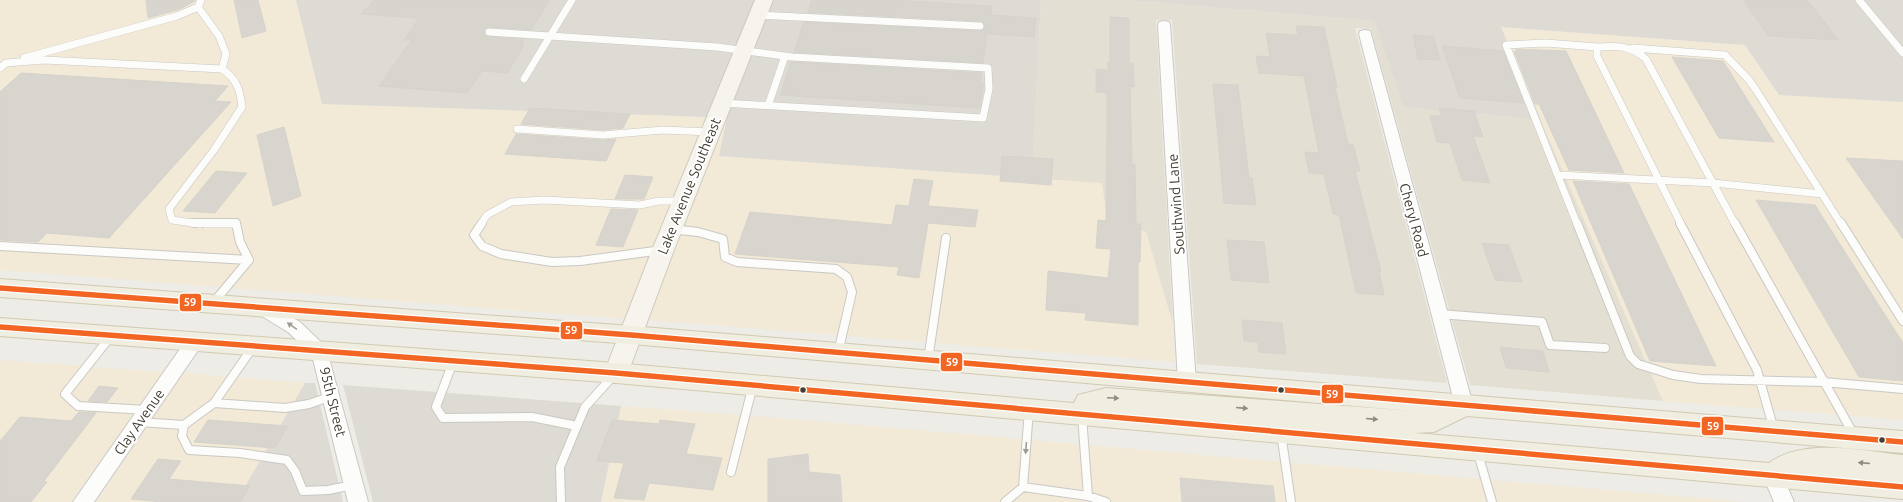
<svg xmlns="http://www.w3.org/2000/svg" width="1903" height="502" font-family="Ubuntu,sans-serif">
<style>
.residential{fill:#e3dfd3}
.commercial{fill:#f2e9d7}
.industrial{fill:#dedbd4}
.building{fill:#d7d5ce;stroke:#d6d3cc}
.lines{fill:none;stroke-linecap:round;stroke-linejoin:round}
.lane-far1-casing{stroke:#cac8c2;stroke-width:8}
.lane-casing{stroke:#cac8c2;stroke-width:10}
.street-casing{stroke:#cac8c2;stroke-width:2}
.secondary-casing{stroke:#cdcabd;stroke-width:2}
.primary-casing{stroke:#d1cab2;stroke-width:2}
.lane-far1{stroke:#fcfcfb;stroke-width:7}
.lane{stroke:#fcfcfb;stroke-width:8}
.street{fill:#fcfcfb;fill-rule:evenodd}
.secondary{fill:#f6f4ec;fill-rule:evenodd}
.primary{fill:#f0ede1;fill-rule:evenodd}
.bus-1-casing{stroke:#fff;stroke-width:8}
.bus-1{stroke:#f26522;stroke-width:5.5}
.oneway{fill:#a09d96}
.oneway2{fill:#918d81}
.bus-dot{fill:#433e32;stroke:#fff;stroke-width:1.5}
.labels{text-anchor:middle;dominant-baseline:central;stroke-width:4;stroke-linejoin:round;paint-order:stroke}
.street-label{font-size:14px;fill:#433e32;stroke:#fff}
.line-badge{stroke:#fff;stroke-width:1.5}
.badge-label{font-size:11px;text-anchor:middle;font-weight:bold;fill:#fff}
</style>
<rect width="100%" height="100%" fill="#eeece6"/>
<path class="residential" d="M1041 0H1126L1374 21 1403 107 1541 120 1663 401 1470 385 1371 29 1355 28 1447 383 1197 364 1172 20H1156L1173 325 1146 232 1108 223 1032 178Z"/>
<path class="commercial" d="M0 0H296L322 104 708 117 627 319 0 270Z
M1500 27 1745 45 1779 95 1903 102V420L1663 401Z
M725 118H727L720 156 1102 183 1108 223 1146 232 1173 325 1175 362 647 320Z
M0 360 163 372 71 502H0Z
M184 373 305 383 236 502H96Z
M621 406 766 417 1746 502H601Z"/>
<path class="industrial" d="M296 0H756L708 117 322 104Z
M771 0H1041L1032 178 719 156 727 118H725Z
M1126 0H1903V102L1779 95 1745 45 1501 27 1541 120 1403 107 1374 21Z
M305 383H315L343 502H236Z
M343 385 621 406 601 502H373Z"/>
<path class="building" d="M146 0H195V1L180 9 148 18Z
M234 0H258L266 31 242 38Z
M374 0H550L531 30 489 27 485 29 484 34 487 36 524 39 521 45H524L507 73 482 71 467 93 379 86 412 40H404L419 18 361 14Z
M812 0H890L992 6 991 15 1036 18 1034 37 987 34 983 63 794 52 804 22 980 31 985 27 984 23 980 21 808 12Z
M1743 0H1807L1839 40 1769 36Z
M1110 17 1129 18V63L1133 64 1134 87 1130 86 1132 164 1135 165 1136 224H1141L1140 262H1138V325L1085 320 1086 313 1046 310 1048 271 1108 278 1111 249 1096 248 1098 220 1106 221 1107 141V93L1096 92V69L1108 70V62H1110Z
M1296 26 1324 27 1337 87H1335L1348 144H1353L1360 171H1355L1381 271H1379L1384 295 1356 293 1339 215 1333 214 1324 174 1309 173 1305 152 1319 153 1304 76 1259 73 1256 56 1270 57 1266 33 1298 35Z
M1413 35 1434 37 1440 60 1418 59Z
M1442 46 1503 51 1524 103 1460 98Z
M1516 49 1566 51 1624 173 1569 170 1539 104H1535L1514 51 1517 52Z
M1672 57 1723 61 1774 142 1719 138Z
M791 62 982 73 980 82 983 83 980 108 780 95Z
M21 73 228 86 215 101 231 102 109 238 47 233 38 242 0 240V92Z
M1213 84 1238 85 1249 178H1252L1256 205 1224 203Z
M530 108 630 114 623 128 603 130 521 124Z
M1439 108 1474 111 1483 137 1473 136 1490 183 1462 180 1450 143 1437 142 1430 116H1442Z
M284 127 301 196 273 206 257 135Z
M516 134 603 140 616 139 606 161 505 154Z
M1002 156 1053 159 1051 185 1000 181Z
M1846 158 1903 161V239Z
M216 171 247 173 215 213 183 211Z
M625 175 653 177 644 199H615Z
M914 179 933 181 928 206 978 210 975 227 928 223 919 278 897 275 899 267 735 254 750 212 892 225 896 205 909 206Z
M1573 181 1629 184 1716 366 1650 361Z
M1756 200 1815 205 1903 343V381L1859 377Z
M611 209 638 210 623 247 596 245Z
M1227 240 1264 242 1269 283 1231 280Z
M1482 243 1509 245 1522 282 1495 280Z
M1242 320 1282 323 1286 354 1259 352 1258 342 1244 341Z
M1500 347 1543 351 1549 372 1506 368Z
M99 386 118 388 107 402 88 401Z
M79 412 96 413 44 481 47 482 31 502H0V441L20 417 71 421Z
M208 420 288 426 275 448 194 442Z
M612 420 659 424 660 420 695 424 686 454 722 458 713 490 649 483 644 500 614 498 624 463 597 461Z
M808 454 809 472 840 475 842 502H768V459Z
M158 459 181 461 169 479 250 486 240 502H162L131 499Z
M1180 478 1273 486 1275 502H1182Z"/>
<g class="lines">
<defs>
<path id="lane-far1" d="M1859 0 1903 53
M198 7 219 36 226 54 222 69
M758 15 980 26
M489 32 717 47 792 57 988 68 989 89 983 118 722 103
M1633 48 1725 55 1749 80 1756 90 1841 224
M24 58 177 16 198 7 201 0
M0 68 6 63 44 60 222 69C237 79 240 90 242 107L214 150 169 209 172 220 200 224
M524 79 572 0
M768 106 785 56
M517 129 603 135 663 130 710 132
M1559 175 1713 183 1822 194
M205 224H236
M481 224 487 215 511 202 544 200 640 205 659 201H681
M1577 224 1506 45 1546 43 1597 47
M1681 224 1597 56V47C1616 46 1631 45 1646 59L1735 224"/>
<path id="lane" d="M193 223H236L240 242 249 260
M482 223 474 235 482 246 501 254 552 262 580 261 662 250
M1577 223 1630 356 1638 364 1673 375 1701 379 1824 382 1903 389
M1680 223 1757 370 1774 430
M1735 223 1854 435
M1841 223 1903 321
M671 229 698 232 723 239 725 257 737 262 836 269 847 277 852 292 838 353
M0 246 249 260 213 303
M1439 314 1542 322 1550 345 1605 348
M111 336 65 394 78 406 147 410
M928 360 946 238
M453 362 436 407 443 418 532 417 577 426
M214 403 285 408 309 404 332 396
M139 422 184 425 214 403 253 347
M184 425 182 436 189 450 240 453 287 460 295 471 303 491 328 490 353 485
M1281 433 1291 502
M1477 450 1492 502
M731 472 753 385
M1023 487 1088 496 1082 416
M1088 496 1106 502
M561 502 560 467 585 407 614 375
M1005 502 1023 487 1029 410"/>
<path id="street" d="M1164 21 1169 22 1170 25 1196 382 1193 387 1187 389 1181 387 1178 382 1158 25 1159 22Z
M1365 30 1370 31 1371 34 1473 405 1470 410 1464 413 1458 410 1455 405 1359 34 1360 31Z
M261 300 300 322 326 347 368 502H348L312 355 288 332 255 312 253 307 255 302Z
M195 334 201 336 204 341 201 346 94 502H73L189 336Z
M1773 468 1780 470 1794 502H1774L1763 476 1766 470Z"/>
<path id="secondary" d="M755 0H773L674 250 628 373 625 380 616 383 607 380 604 373 652 250Z"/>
<path id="primary" d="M0 279 631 326 1903 431V453L1467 416 1434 432 1415 433 1769 463C1803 437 1864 451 1903 455V499L616 383 0 336V318L616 363 1074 403 1078 395 1106 388 1412 411 631 344 0 297Z"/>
</defs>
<use href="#lane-far1" class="lane-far1-casing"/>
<use href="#lane" class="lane-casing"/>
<use href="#street" class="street-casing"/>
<use href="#secondary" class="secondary-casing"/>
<use href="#primary" class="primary-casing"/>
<use href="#lane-far1" class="lane-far1"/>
<use href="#lane" class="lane"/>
<use href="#street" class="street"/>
<use href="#secondary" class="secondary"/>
<use href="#primary" class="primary"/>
<defs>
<path id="bus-1" d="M0 288 631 335 1903 442
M0 327 616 373 1903 487"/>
</defs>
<use href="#bus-1" class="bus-1-casing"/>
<use href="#bus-1" class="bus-1"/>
</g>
<defs><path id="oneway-solid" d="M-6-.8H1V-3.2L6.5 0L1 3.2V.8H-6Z"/></defs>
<g class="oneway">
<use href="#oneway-solid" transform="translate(292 326) rotate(-145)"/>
<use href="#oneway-solid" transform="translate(1026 448) rotate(94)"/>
</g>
<g class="oneway2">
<use href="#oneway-solid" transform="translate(1113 398) rotate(2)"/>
<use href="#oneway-solid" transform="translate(1242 408) rotate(5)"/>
<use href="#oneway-solid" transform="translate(1372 419) rotate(5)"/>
<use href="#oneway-solid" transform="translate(1864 463) rotate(-175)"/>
</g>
<g class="bus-dot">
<circle cx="803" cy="390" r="3.5"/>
<circle cx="1281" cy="390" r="3.5"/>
<circle cx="1882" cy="440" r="3.5"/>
</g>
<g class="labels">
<g class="street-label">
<text transform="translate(689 186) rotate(-68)">Lake Avenue Southeast</text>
<text transform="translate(1176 204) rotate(-94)">Southwind Lane</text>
<text transform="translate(1414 220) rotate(75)">Cheryl Road</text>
<text transform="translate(333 402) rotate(76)">95th Street</text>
<text transform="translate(139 422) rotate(-55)">Clay Avenue</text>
</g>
</g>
<g class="line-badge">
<rect x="179" y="293" width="23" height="19" rx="4" fill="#f26522"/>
<rect x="560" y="321" width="23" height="19" rx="4" fill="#f26522"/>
<rect x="940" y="352" width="23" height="20" rx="4" fill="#f26522"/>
<rect x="1321" y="384" width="23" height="20" rx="4" fill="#f26522"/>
<rect x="1701" y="416" width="23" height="20" rx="4" fill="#f26522"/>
</g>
<g class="badge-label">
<text x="190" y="306">59</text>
<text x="571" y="334">59</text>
<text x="952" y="366">59</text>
<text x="1332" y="398">59</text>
<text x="1713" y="430">59</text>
</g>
</svg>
